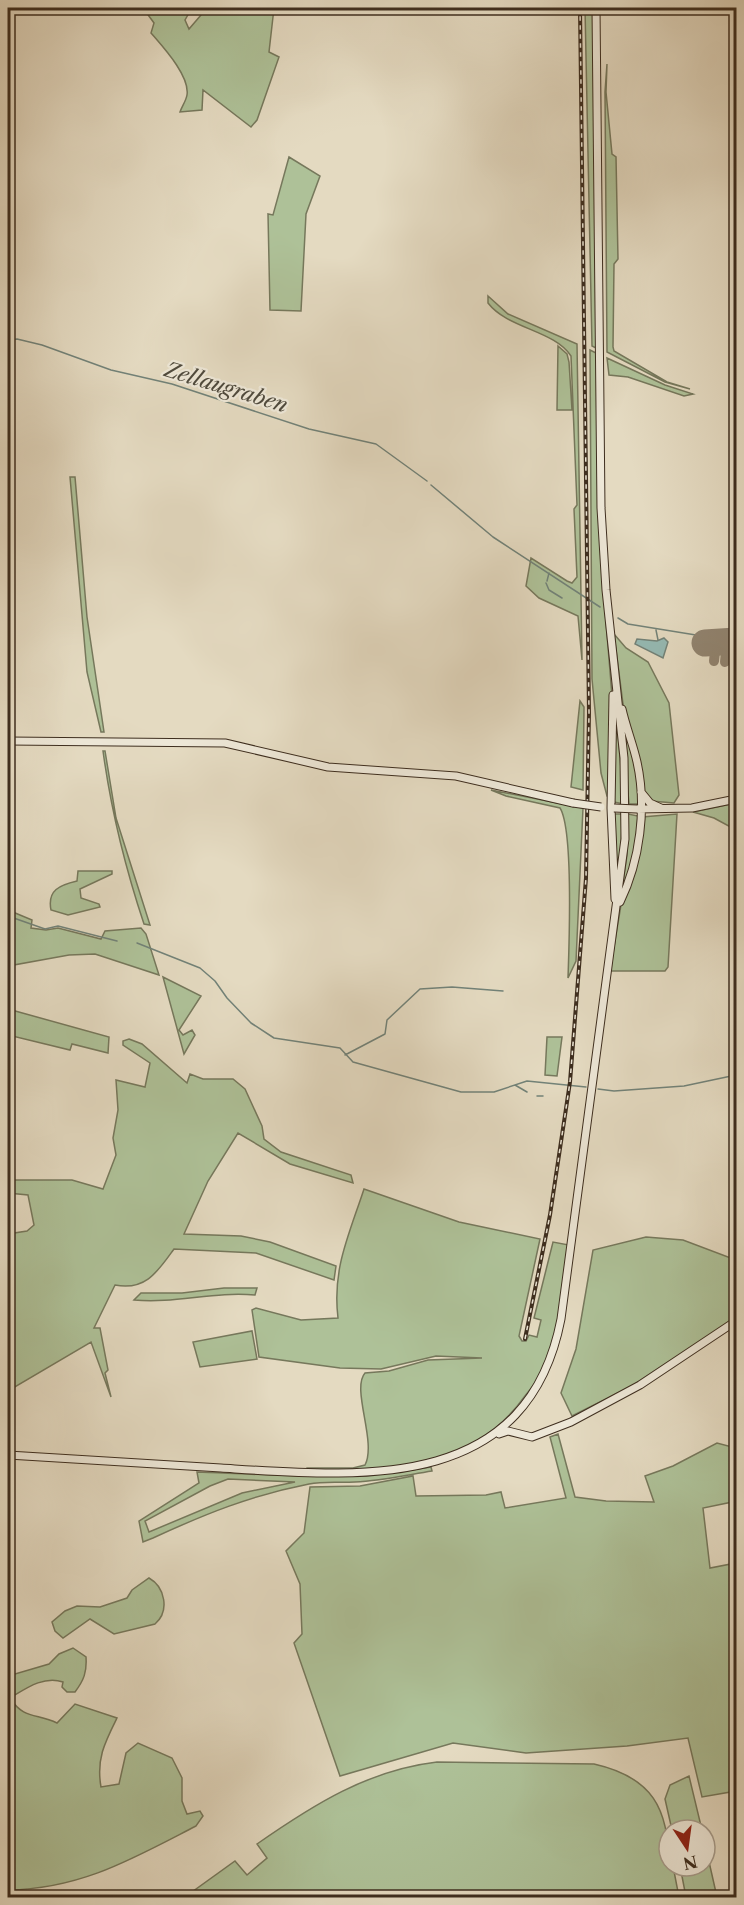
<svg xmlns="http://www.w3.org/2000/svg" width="744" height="1905" font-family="'Libre Caslon Text',serif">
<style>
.green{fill:#aec198;stroke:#76785c;stroke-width:1.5;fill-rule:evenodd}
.water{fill:#95bab4;stroke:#728278;stroke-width:1.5}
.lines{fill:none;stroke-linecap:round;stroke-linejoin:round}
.stream{stroke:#728278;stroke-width:1.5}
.taxiway{stroke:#918470;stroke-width:10}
.runway{stroke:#918470;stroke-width:27}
.secondary-casing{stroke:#3e2e1f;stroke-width:9}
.secondary{stroke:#ede7d7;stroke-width:7}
.rail-casing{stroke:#3e2e1f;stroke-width:4}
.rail{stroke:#ede7d7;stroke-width:1.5;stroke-dasharray:4.5;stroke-linecap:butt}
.secondary-bridge-casing{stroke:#3e2e1f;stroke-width:9;stroke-linecap:butt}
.secondary-bridge{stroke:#ede7d7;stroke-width:7}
.labels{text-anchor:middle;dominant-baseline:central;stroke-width:4.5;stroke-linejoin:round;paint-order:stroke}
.water-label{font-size:21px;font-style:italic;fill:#4f4a3d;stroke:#ede7d7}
</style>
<rect width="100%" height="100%" fill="#e4dac1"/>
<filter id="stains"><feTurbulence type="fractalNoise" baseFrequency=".00333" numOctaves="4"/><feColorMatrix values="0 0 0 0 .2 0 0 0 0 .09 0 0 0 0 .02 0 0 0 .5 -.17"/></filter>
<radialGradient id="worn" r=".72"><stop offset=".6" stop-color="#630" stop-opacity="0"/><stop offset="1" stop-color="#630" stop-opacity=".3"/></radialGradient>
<path class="green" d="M143 8H163L178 13 187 8 189 13 185 20 189 29 201 15 200 8H274L269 52 279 57 257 120 251 127 203 90 202 110 180 112C182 106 186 101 187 95 190 76 163 47 151 33L154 23Z
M585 8H593L598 349 592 346Z
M607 64 606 92 612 154 616 157 618 259 614 264 613 347 614 351 667 382 690 389 665 382 607 352 605 92Z
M289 157 320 176 306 214 301 311 270 310 268 214 273 215Z
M488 296 508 314 577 344 582 660 578 616 539 598 526 586 531 558 567 581 572 583 577 577 574 509 577 505 571 356C554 330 508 329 488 303Z
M558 346 567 354 569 362 572 410H557Z
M590 350 598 354 604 597 612 696 610 796H607L601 773 592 679Z
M607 358 665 385 693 394 684 396 628 377 609 375Z
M70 477H75L87 617 104 732H101L87 672Z
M614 634 626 648 648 662 669 703 679 795 674 803 651 801 645 794 623 704Z
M615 699 624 804 614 802Z
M580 701 584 707 583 790 571 787Z
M621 712 637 774 639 804H629Z
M103 751H105L116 818 150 925 144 924C125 867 111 810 103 751Z
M491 790 583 808 576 961 568 978C569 946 574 830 560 808L506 796Z
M736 803V830L714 818 693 812Z
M614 814H623L618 887Z
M628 814 638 816 635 850 621 897 627 855Z
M677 814 668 967 665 971H610L621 905 642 817Z
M78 871H112V874L80 889 81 898 99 904 100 907 68 915 51 910C47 890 60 885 77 881Z
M8 910 32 920 31 928 46 930 58 928 101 939 105 931 141 928 146 934 159 975 95 954 69 955 8 966Z
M163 977 201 996 179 1030 183 1035 192 1030 195 1035 184 1054Z
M8 1009 109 1037 108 1053 72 1044 70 1050 8 1035Z
M547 1037H562L557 1076 545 1075Z
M129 1039 142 1044 187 1083 190 1074 203 1079H233L245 1089 262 1126 264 1139 281 1152 351 1175 353 1183 290 1164 238 1133 208 1181 184 1234 241 1236 270 1242 336 1266 334 1280 256 1253 174 1249C158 1271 146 1291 115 1285L94 1328H100L108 1370 105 1373 111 1397 91 1342 8 1391V1234L27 1231 34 1225 28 1195 8 1193V1180H72L103 1189 116 1155 113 1138 118 1110 116 1080 145 1087 150 1063 123 1045V1041Z
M364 1189 459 1222 540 1239 519 1336 522 1341H526L529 1335 537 1337 541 1320 534 1318 553 1242 569 1245C563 1284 563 1330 546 1366 541 1377 532 1387 525 1396 471 1472 391 1468 306 1471L307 1468H353L365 1465C377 1442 351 1389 365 1373L389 1371 428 1360 482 1358 436 1356 381 1369 340 1368 259 1357 252 1310 256 1308 301 1320 338 1318C332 1269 349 1235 364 1189Z
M646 1237 683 1240 736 1260V1318L632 1386 572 1416 561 1393 576 1349 593 1250Z
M224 1288H257L255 1295C214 1291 175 1304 134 1300L141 1293H182Z
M252 1331 257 1359 200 1367 193 1342Z
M558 1434 575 1497 606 1501 654 1502 645 1476 673 1466 717 1443 736 1448V1483L732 1502 703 1508 710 1568 736 1563V1791L702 1797 688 1738 627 1746 526 1753 453 1743 340 1776 294 1643 302 1634 300 1584 286 1551 304 1533 310 1487 360 1486 413 1476 416 1496 486 1495 501 1492 505 1508 566 1498 550 1437Z
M431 1467 432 1471C407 1475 381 1481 355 1482 339 1483 324 1481 309 1484 252 1495 205 1514 153 1538L143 1542 139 1521 199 1483 197 1472C275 1475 353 1481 431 1467ZM228 1479 295 1482 242 1493 149 1532 145 1521 210 1486Z
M149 1578C165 1587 170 1611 155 1624L114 1634 90 1619 63 1638 55 1631 52 1622 65 1611 77 1606 100 1607 127 1598 132 1590Z
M73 1648 86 1657C87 1672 84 1680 75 1692H67L62 1687 63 1682C44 1675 25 1689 10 1698 24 1720 37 1713 57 1723L75 1704 117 1718C105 1742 96 1759 101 1787L119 1784 126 1753 138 1743 172 1758 182 1778V1801L187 1814 200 1811 203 1816 196 1826C132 1859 81 1889 8 1890V1676L49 1664 59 1654Z
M437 1762 594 1764C652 1777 669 1808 669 1866H673L679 1897H185L235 1861 247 1875 267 1858 257 1844C313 1805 368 1770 437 1762Z
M689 1776 702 1830H672L665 1799 670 1785Z
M705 1844 717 1897H686L680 1866H705Z"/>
<path class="water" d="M664 638 668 642 663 658 635 644 637 639 657 641Z"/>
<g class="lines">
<path class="stream" d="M8 340 17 339 42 345 111 370 172 384 309 429 376 444 427 481
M431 485 493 537 600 607
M547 581 549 573
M546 583 549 590 562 598
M618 618 628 624 702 636
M656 630 658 640
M8 916 45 929 58 926 117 941
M137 943 200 968 215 981 227 998 251 1023 274 1038 340 1048 353 1062 461 1092H494L527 1081 586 1087
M345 1055 385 1034 387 1020 420 989 452 987 503 991
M515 1085 527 1092
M598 1089 614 1091 684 1086 736 1075
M537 1096H543"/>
<path class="taxiway" d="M714 661 716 642
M725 662 727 642"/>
<path class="runway" d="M705 643 736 641"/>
<defs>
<path id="secondary" d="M613 695 611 808 615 899
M8 741 225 743 328 767 456 776 573 803
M641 792 650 803 661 808
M638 809 692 808 736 799
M620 902C640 861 647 807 637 762 633 744 626 727 622 709
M499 1434 508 1431 532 1437 571 1422 640 1385 736 1321
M8 1455C79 1459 150 1464 221 1468 360 1477 527 1494 561 1319L625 839 624 758 606 590 601 508 596 8"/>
</defs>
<use href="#secondary" class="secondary-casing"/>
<use href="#secondary" class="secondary"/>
<defs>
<path id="rail" d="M525 1339 550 1215 570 1082 586 878 589 713 580 8"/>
</defs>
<use href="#rail" class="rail-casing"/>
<use href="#rail" class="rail"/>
<defs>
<path id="secondary-bridge" d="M573 803 601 807
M614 808 637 809"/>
</defs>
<use href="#secondary-bridge" class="secondary-bridge-casing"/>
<use href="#secondary-bridge" class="secondary-bridge"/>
</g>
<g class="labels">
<g class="water-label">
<text transform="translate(226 387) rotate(17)">Zellaugraben</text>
</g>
</g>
<rect width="744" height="1905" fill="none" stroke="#e4dac1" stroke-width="30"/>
<rect x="9" y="9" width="726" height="1887" fill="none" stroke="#3e2e1f" stroke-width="3"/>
<rect x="15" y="15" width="714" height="1875" fill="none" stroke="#3e2e1f" stroke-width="1.5"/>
<g transform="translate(687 1848) rotate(167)"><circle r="28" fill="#ede7d7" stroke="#a79d8d" stroke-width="1.5"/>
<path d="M0-4.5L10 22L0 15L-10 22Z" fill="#8f2418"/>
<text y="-9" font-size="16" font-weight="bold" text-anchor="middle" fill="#3e2e1f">N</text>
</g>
<rect width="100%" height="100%" filter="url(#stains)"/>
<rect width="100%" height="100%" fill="url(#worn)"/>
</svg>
